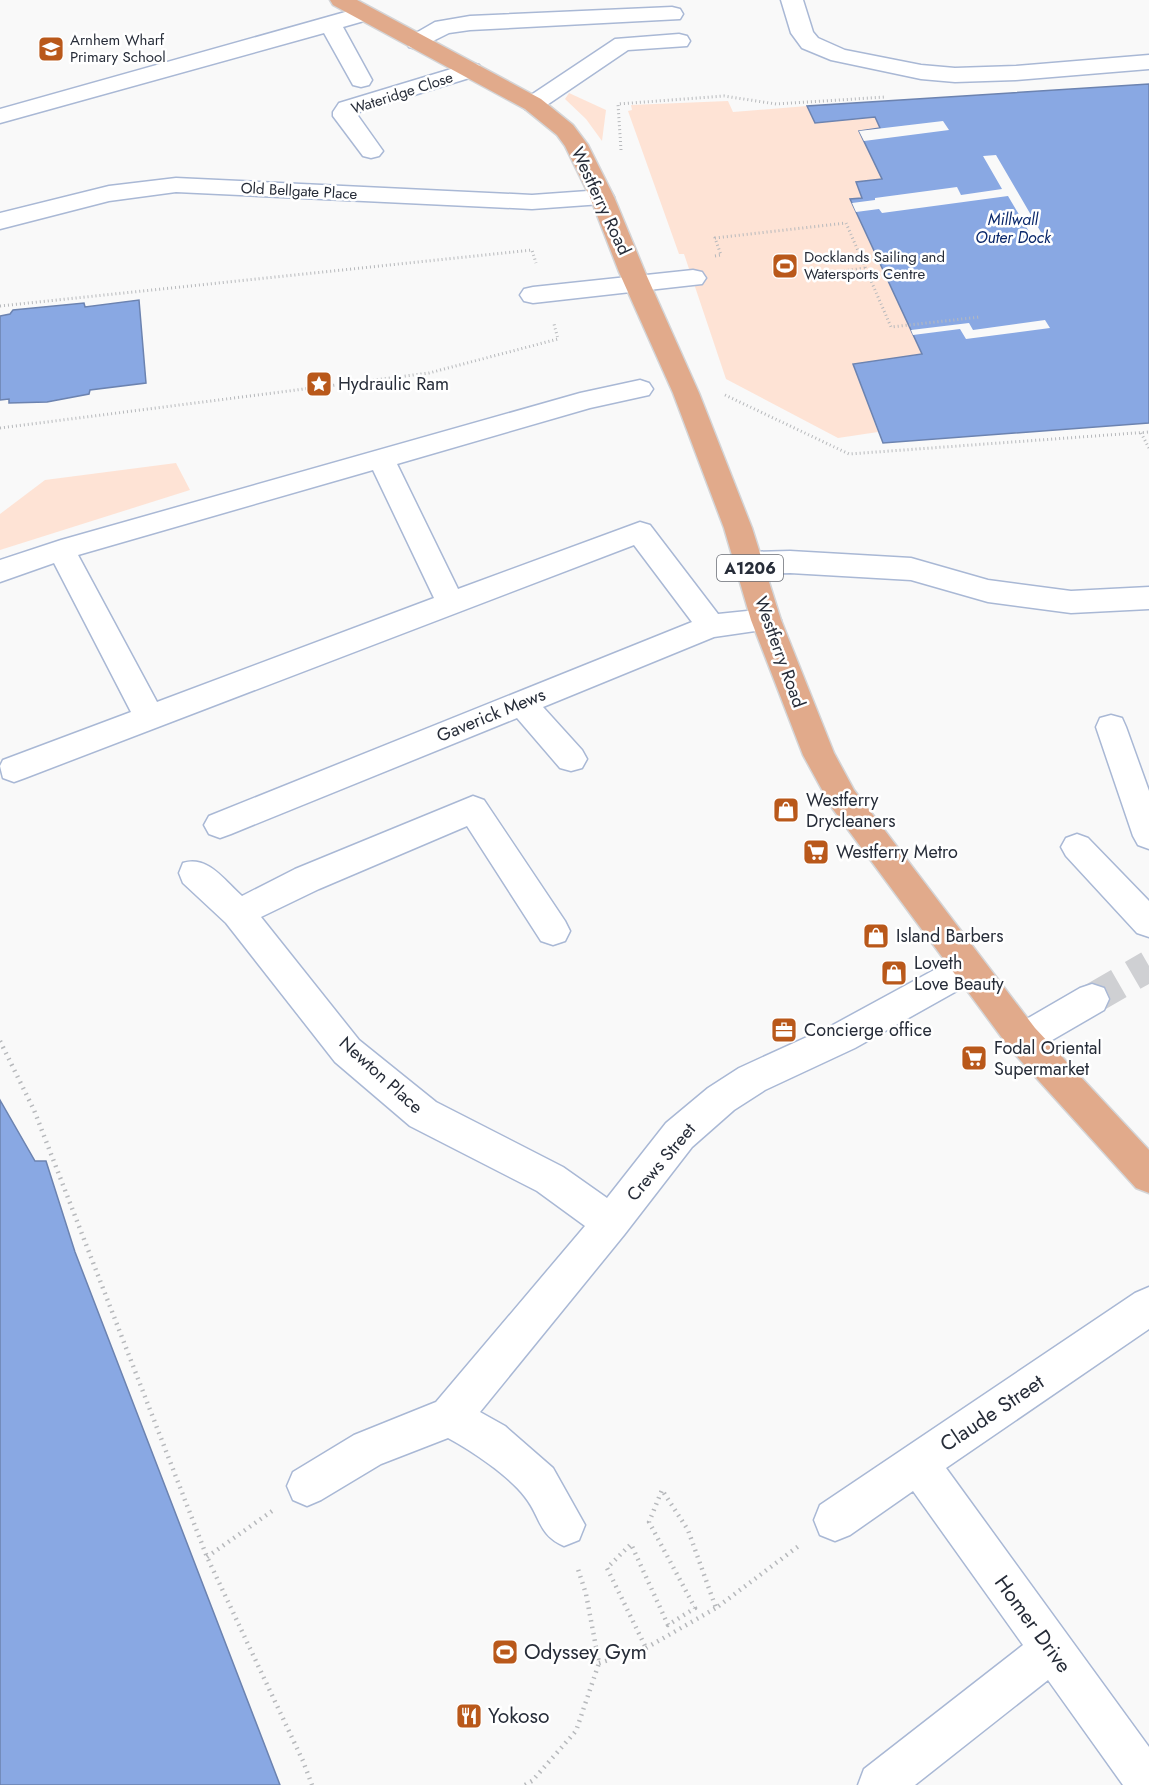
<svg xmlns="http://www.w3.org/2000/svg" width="1149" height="1785" font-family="Jost,sans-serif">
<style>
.green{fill:#fee3d5}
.water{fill:#89a8e3;stroke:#6c83b0;stroke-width:1.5}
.pier{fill:#f9f9f9}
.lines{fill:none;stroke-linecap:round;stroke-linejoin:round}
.minor-tunnel{stroke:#cfd0d3;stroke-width:31;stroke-dasharray:31 16;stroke-linecap:butt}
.minor-casing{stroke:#a9b8d5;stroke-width:3}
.major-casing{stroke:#d4d5d7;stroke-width:3}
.path-far1{stroke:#b7b9bc;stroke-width:3;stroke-dasharray:1 3;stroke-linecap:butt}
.path{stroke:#b7b9bc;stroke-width:4.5;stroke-dasharray:1.5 5;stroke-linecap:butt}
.minor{fill:#fff;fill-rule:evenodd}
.major{fill:#e1aa8b;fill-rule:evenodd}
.labels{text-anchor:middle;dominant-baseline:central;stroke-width:5;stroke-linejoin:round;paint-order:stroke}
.far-poi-label{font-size:15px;fill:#272d39;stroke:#fff;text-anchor:start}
.far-street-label{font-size:15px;fill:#272d39;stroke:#fff}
.far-water-label{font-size:16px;font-style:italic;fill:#0b296c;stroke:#fff}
.shield{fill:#fff;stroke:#686c74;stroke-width:1.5}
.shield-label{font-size:16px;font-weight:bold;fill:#272d39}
.street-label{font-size:18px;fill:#272d39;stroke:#fff}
.poi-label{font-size:18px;fill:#272d39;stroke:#fff;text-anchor:start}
.near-street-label{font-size:21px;fill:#272d39;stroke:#fff}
.near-poi-label{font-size:21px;fill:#272d39;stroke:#fff;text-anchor:start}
</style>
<rect width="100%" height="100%" fill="#f9f9f9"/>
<path class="green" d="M569 93 606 110 602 141 586 119 565 99Z
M728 101 733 112 807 106 815 123 875 117 880 129 859 131 883 179 856 182 863 198 850 200 922 354 853 364 878 432 838 438 726 379 684 254H679L628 111 632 110 631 105Z
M176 463 190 490 0 550V514L45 480Z"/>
<path class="water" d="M1149 84V423L883 443 853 364 922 354 850 199 862 198 856 182 882 179 859 131 880 128 875 117 815 123 807 106Z
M139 300 146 383 90 390 89 394 47 402 9 403V399L0 400V316L10 314 13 310 84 303 85 307Z
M0 1100 35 1161H46L75 1252 280 1785H0Z"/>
<path class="pier" d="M943 121 949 130 864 141 859 131Z
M996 155 1042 234 1031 235 1008 196 882 213 879 209 856 212 852 203 875 200V198L957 187 961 195 1002 189 983 156Z
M1045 320 1050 328 966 339 960 329 913 335 911 330 969 323 973 330Z"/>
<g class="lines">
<path class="minor-tunnel" d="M1092 999 1149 966"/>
<defs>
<path id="minor" d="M781 0H803L813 32 818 38 845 50 921 65 955 68 1016 66 1149 55V69L1016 80 955 82 921 79 831 60 802 48 791 33Z
M363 7 371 9 374 14 371 19 343 27 372 80 369 85 361 87 353 85 324 33 0 123V109Z
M672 7 680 9 683 14 680 19 470 30 449 33 417 49 409 47 406 42 409 37 435 22 470 16Z
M679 34 687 36 690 41 687 46 628 50 541 109 533 111 525 109 522 104 525 99 615 39Z
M471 63 479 65 482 70 479 75 356 113 383 151 379 156 371 158 363 156 333 116V112L339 103Z
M176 178 532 195 602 190 611 192 614 197 611 202 602 204 532 209 176 192 109 201 0 229V213L109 186Z
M693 270 702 272 706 278 702 284 533 303 524 301 520 295 524 289 533 287Z
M640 380 649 383 653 389 649 395 590 408 397 464 458 589 640 522 650 525 718 614 766 609 776 612 781 620 776 628 714 637 543 707 582 750 587 759 582 768 571 771 560 768 517 718 231 834 220 838 209 834 204 825 209 816 692 622 634 545 25 778 14 782 3 778 0 766 3 760 131 712 54 563 0 582V560L61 540 580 393ZM373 470 434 598 157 702 78 555Z
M790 551 911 558 988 580 1071 591 1149 587V609L1071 613 988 602 911 580 790 573 748 574 738 570 734 563 738 556 748 552Z
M1111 715 1122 718 1126 727 1149 791V849L1138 845 1133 836 1096 727 1100 718Z
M473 796 484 800 565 921 570 931 565 941 553 945 541 941 467 826 319 889 261 917 359 1040 436 1102 563 1167 607 1198 666 1123 708 1088 739 1068 831 1026 956 958 968 953 980 958 985 968 980 978 855 1048 765 1090 734 1110 692 1147 624 1235 480 1412 505 1426 553 1468 585 1525 579 1540 564 1546C538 1535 541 1517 525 1497 508 1475 472 1451 448 1438L381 1464 321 1500 307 1506 293 1500 287 1486 293 1472 354 1435 436 1402 585 1226 537 1191 410 1126 335 1062 226 923 183 883 179 873 183 863C208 855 224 880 242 896L295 869Z
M1077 834 1088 838 1149 901V937L1137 933 1066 856 1061 847 1066 838Z
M1092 984 1104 988 1109 999 1104 1010 1035 1050 1023 1054 1011 1050 1006 1039 1011 1028 1080 988Z
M1149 1287V1329L946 1468 1149 1747V1785H1123L1048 1680 915 1785H858L864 1769 1023 1645 913 1491 850 1535 835 1541 820 1535 814 1520 820 1505 1135 1293Z"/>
<path id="major" d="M330 0H357L541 99 573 125 588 145 614 197 645 272 699 393 752 528 781 620 834 753 854 790 1035 1028 1149 1150V1193L1136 1188 1011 1050 832 808 803 755 751 620 724 528 673 393 619 272 590 197 565 146 557 135 525 109 333 5Z"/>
</defs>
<use href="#minor" class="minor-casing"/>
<use href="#major" class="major-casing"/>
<path class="path-far1" d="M621 150 618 104 724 96 776 104 885 97
M715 256 721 255 715 238 846 223 891 327 980 317
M836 272 865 268
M0 306 532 250 536 263
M725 395 849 454 1149 432
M0 428 429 373 558 339 554 324
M1141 433 1149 448"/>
<path class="path" d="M0 1041 34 1110 207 1557 303 1761 312 1785
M207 1557 275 1509
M646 1648 716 1608
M599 1663 646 1648 607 1568 631 1544 668 1625 695 1608 649 1522 662 1490 688 1530 716 1608 800 1545
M525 1785 532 1781 576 1731 599 1663 586 1594 577 1566"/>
<use href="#minor" class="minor"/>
<use href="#major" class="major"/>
</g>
<defs>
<symbol id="school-square" viewBox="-11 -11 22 22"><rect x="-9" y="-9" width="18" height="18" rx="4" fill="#b9581a" stroke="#fff"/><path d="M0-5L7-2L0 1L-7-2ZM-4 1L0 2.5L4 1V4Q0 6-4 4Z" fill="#fff"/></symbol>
<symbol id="stadium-square" viewBox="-11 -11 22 22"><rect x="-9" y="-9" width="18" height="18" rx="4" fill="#b9581a" stroke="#fff"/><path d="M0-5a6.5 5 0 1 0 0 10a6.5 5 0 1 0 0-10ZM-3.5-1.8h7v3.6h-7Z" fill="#fff"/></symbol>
<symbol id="sight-square" viewBox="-11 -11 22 22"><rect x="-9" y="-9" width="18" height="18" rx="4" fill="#b9581a" stroke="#fff"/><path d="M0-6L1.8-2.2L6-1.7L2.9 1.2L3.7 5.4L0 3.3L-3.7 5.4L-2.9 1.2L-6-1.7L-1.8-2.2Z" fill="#fff"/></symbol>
<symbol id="shop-square" viewBox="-11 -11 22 22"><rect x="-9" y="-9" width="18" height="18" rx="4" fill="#b9581a" stroke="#fff"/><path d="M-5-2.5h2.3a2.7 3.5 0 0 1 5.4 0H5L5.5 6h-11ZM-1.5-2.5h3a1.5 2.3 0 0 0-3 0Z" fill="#fff"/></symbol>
<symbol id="supermarket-square" viewBox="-11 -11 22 22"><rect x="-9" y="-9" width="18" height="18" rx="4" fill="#b9581a" stroke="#fff"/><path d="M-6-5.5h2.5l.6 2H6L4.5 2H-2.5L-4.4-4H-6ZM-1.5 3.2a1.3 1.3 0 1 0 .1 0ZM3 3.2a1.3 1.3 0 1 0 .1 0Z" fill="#fff"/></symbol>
<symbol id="office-square" viewBox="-11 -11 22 22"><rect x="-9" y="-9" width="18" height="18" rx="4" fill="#b9581a" stroke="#fff"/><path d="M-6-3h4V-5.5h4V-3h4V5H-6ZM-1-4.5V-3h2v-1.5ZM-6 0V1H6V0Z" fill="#fff"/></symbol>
<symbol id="restaurant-square" viewBox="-11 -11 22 22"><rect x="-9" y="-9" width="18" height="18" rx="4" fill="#b9581a" stroke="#fff"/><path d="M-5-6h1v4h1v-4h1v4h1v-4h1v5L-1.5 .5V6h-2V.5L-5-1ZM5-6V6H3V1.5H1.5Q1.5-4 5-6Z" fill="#fff"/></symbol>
</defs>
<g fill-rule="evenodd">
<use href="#school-square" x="36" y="34" width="30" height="30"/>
<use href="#stadium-square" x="770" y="251" width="30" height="30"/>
<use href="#sight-square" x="304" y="369" width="30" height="30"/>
<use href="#shop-square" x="771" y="795" width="30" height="30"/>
<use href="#supermarket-square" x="801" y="837" width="30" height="30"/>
<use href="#shop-square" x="861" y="921" width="30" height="30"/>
<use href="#shop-square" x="879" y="958" width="30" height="30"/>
<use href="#office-square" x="769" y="1015" width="30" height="30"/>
<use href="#supermarket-square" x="959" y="1043" width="30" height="30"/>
<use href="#stadium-square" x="490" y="1637" width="30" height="30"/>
<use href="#restaurant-square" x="454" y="1701" width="30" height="30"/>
</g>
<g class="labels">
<g class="far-poi-label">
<text x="70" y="40">Arnhem Wharf<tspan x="70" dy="17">Primary School</tspan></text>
<text x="804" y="257">Docklands Sailing and<tspan x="804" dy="17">Watersports Centre</tspan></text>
</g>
<g class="far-street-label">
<text transform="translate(402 93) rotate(-18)">Wateridge Close</text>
<text transform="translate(299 191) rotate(3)">Old Bellgate Place</text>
</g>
<g class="far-water-label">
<text x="1013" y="219">Millwall<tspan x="1013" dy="18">Outer Dock</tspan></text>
</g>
<rect class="shield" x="717" y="555" width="66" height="26" rx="4.5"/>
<g class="shield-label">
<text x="750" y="568">A1206</text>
</g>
<g class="street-label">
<text transform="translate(601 201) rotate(65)">Westferry Road</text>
<text transform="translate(780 652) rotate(70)">Westferry Road</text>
<text transform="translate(491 715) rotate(-22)">Gaverick Mews</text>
<text transform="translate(381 1075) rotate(42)">Newton Place</text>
<text transform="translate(661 1162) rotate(-50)">Crews Street</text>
</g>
<g class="poi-label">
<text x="338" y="384">Hydraulic Ram</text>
<text x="806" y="800">Westferry<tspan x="806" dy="21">Drycleaners</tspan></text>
<text x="836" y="852">Westferry Metro</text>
<text x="896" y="936">Island Barbers</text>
<text x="914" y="963">Loveth<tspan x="914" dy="21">Love Beauty</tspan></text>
<text x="804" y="1030">Concierge office</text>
<text x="994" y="1048">Fodal Oriental<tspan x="994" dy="21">Supermarket</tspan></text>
</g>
<g class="near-street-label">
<text transform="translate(992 1413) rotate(-34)">Claude Street</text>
<text transform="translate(1033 1624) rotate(54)">Homer Drive</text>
</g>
<g class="near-poi-label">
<text x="524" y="1652">Odyssey Gym</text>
<text x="488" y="1716">Yokoso</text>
</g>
</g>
</svg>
